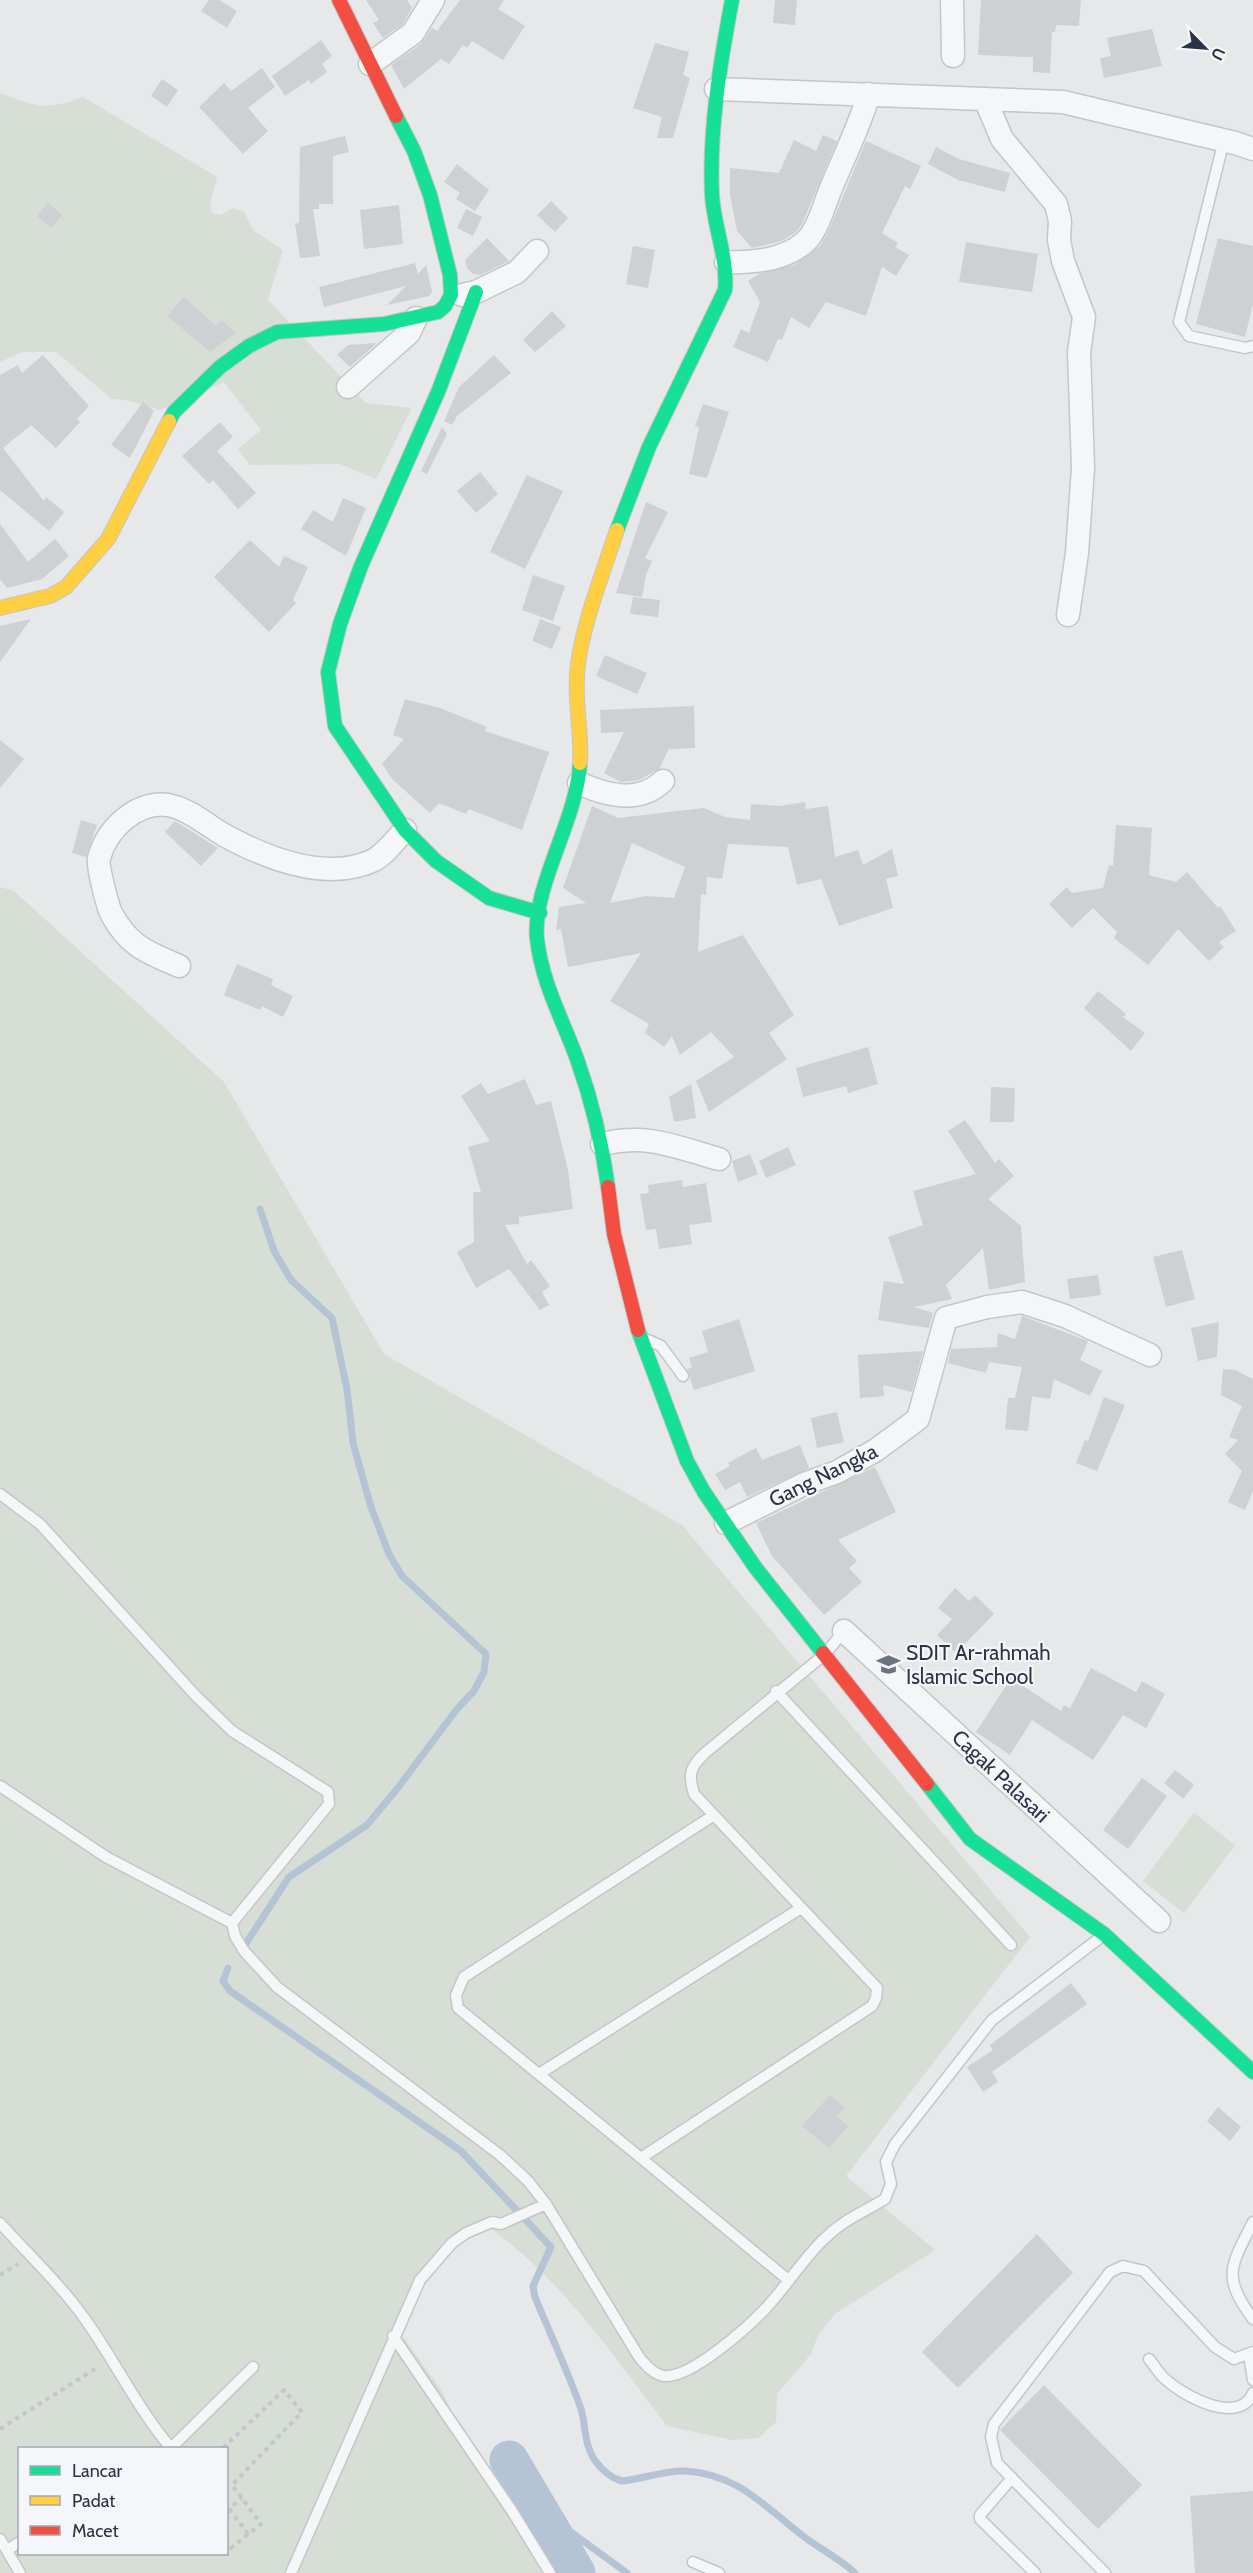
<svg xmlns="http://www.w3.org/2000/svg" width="1253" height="2573" font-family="Cabin,sans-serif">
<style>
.green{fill:#d6ded6;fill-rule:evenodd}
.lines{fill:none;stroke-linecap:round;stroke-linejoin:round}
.stream{stroke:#b4c4d5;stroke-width:7}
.river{stroke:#b4c4d5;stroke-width:39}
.building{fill:#ced0d3;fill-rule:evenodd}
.lane-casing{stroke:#c4c6c8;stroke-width:13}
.street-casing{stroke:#c4c6c8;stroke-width:25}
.fast-casing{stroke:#c4c6c8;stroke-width:16}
.slow-casing{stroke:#c4c6c8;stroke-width:16}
.jam-casing{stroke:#c4c6c8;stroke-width:16}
.path{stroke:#c5c6ca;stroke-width:4;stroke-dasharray:4.5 4.5;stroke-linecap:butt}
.lane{stroke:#f5f6f7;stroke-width:10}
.street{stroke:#f5f6f7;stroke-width:22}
.fast{stroke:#16e098;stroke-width:14}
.slow{stroke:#ffcf43;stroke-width:14}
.jam{stroke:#f24e42;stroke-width:14}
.labels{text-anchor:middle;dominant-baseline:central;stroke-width:4.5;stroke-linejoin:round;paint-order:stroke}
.street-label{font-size:21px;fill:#2b3445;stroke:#f4f6f9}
.poi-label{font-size:21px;fill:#2b3445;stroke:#f4f6f9;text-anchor:start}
</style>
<rect width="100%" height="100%" fill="#e6e8ea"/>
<path class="green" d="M0 93C36 107 45 111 83 97L217 177 210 204 212 213 221 215 233 208 244 212 254 231 283 250 268 300 366 403 412 408 376 479 340 464 250 465 238 449 261 430 224 382 160 410 126 400 112 399 56 352H22L0 362Z
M0 887 14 891 224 1082 384 1354 682 1525 1030 1937 846 2176 935 2250 835 2314 818 2335 811 2354 777 2394 776 2422 758 2438 732 2440 667 2426C613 2355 563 2281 490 2228 433 2248 421 2286 397 2336L404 2338 442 2391 466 2444 542 2573H0ZM20 2448H226V2554H20Z
M1194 1813 1235 1845 1184 1913 1143 1881Z"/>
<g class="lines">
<path class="stream" d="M243 1948 289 1877 367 1825 397 1789 457 1709 474 1691 484 1672 486 1654 402 1576 389 1554 371 1507 353 1443 347 1389 332 1318 291 1280 274 1251 260 1209
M228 1968 223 1981 230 1991 461 2151 551 2247 533 2286 535 2297C550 2334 568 2371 581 2409 586 2426 584 2444 594 2459 601 2469 610 2478 622 2481 644 2479 664 2470 685 2471 738 2474 764 2506 803 2536 820 2549 840 2559 855 2573
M528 2493 564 2527 627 2573"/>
<path class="river" d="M509 2460 576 2573"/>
</g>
<path class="building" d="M209 0H219L237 11 227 28 201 11Z
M366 0H407L412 8 403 24 383 38 373 23 379 20Z
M460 0H504L498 9 525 26 503 60 472 41 467 48 463 45 449 64 441 59 404 89 391 65 421 44 432 28 437 31Z
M775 0H797L795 25 773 23Z
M981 0H1081L1079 26 1056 25 1055 32H1052L1050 73 1033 72V57L978 55Z
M1152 29 1162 66 1104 78 1100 58 1111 56 1107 38Z
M321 40 332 56 322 64 327 72 311 84 309 80 285 96 272 76Z
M655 43 689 52 683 75 690 78 673 138H657L662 117 633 108Z
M262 68 275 87 248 108 268 131 243 154 199 107 224 83 231 91Z
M162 79 178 90 167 107 151 96Z
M823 135 837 141 802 224 796 232 782 241 752 248 737 231 730 195V168L779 173 794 140 816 151Z
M345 136 349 152 333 156V204H319V209H313L320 256 300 258 295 224 299 223 300 147Z
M866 141 921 166 910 189 905 186 882 233 898 243 895 247 909 255 896 276 882 267 866 316 826 302 809 328 791 317 782 340 778 339 768 362 733 347 741 329 749 333 760 302 748 281 759 274 794 265 820 246 829 230Z
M936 147 959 159 1010 173 1005 192 958 180 928 164Z
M457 164 489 190 475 211 456 199 460 193 444 182Z
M551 201 568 218 555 232 537 215Z
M48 203 62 215 51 228 37 216Z
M399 205 403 244 364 249 360 210Z
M466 209 482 217 473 236 457 228Z
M487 238 509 261 480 275 473 274 467 268 465 260Z
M1218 238 1253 246V304L1245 337 1196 324Z
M966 242 1038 254 1032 292 959 282Z
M633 246 655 250 648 288 626 284Z
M415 263 418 274 426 265 432 292 429 296 387 305 406 286 324 307 319 287Z
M184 297 216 326 221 320 236 333 210 352 167 316Z
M552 311 566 326 535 352 523 340Z
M377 343 350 367 337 355 348 345Z
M43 355 89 406 77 419 80 422 56 448 31 425 3 448 44 501 46 497 64 512 49 531 0 490V375L18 365 22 373Z
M494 355 511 373 457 416 452 425 444 421 459 387Z
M143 402 154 411 130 458 111 445Z
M703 404 729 412 707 478 689 474 699 427 695 426Z
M220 422 233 437 217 451 256 493 238 509 213 480 209 484 182 456Z
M442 427 447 434 427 474 421 471Z
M480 472 498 494 476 513 457 491Z
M527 475 563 491 525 569 490 552Z
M343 498 366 508 346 556 301 529 313 510 333 522Z
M646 502 668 512 645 558 652 561 646 575 642 597 616 593Z
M0 524 28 562 55 539 69 556 42 579 7 588 0 579Z
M250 540 279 567 284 556 308 567 293 600 296 603 269 632 214 577Z
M533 575 565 586 553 621 522 610Z
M633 597 660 600 658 617 630 614Z
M31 619 0 662V626Z
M540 619 561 627 552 649 532 641Z
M605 655 647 673 637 694 596 676Z
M405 699 440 708 487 727 485 731 549 752 522 830 469 809 466 814 439 803 430 813 393 780 382 764 404 739 393 735Z
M694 706 695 748 669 749 659 769 639 780 621 782 604 773 624 732 601 733 600 710Z
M0 740 24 759 0 788Z
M805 802 806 809 828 806 835 857 858 850 863 865 892 849 898 876 886 879 893 908 839 926 821 879 797 885 788 847 728 844 722 879 707 877 706 895 701 894 698 952 743 935 794 1015 769 1033 787 1059 709 1112 696 1081 734 1057 711 1032 680 1055 672 1036 664 1047 645 1033 649 1024 610 1001 641 953 568 967 561 929 556 930 559 907 586 903 563 888 592 806 618 818 704 808 725 817 750 820 751 804 779 806ZM632 843 685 867 674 898 646 896 610 903Z
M81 820 97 825 86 857 72 853Z
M175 821 218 848 201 866 165 832Z
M1116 825 1152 828 1149 875 1176 882 1187 872 1218 908 1220 906 1236 931 1219 942 1224 947 1209 961 1178 929 1148 965 1114 938 1117 932 1093 908 1072 928 1049 904 1067 887 1072 893 1103 888 1109 865 1113 866Z
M237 964 273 979 271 985 293 996 283 1017 262 1006 260 1010 224 995Z
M1098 991 1126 1014 1123 1017 1145 1033 1131 1051 1084 1008Z
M868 1047 878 1084 848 1093 846 1086 803 1097 796 1068Z
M525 1079 536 1105 551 1101 568 1170 573 1209 519 1217V1224L505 1225 527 1264 531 1260 550 1286 542 1292 549 1305 540 1310 509 1269 476 1288 457 1252 474 1242 473 1192H481L468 1147 490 1141 461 1096 481 1083 488 1094Z
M691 1084 696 1118 674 1122 669 1097Z
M991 1087 1015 1088 1014 1122H990Z
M965 1120 995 1163 999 1159 1014 1176 988 1199 1021 1226 1025 1282 989 1290 983 1248 946 1285 952 1299 914 1307 933 1313 929 1328 878 1320 884 1281 904 1284 888 1237 923 1225 913 1191 976 1174 948 1131Z
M788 1147 796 1165 766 1178 759 1161Z
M750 1154 758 1174 738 1182 732 1161Z
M682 1180 683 1187 706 1183 712 1222 689 1225 692 1244 659 1249 656 1229 646 1230 640 1194 649 1193 648 1185Z
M1182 1250 1195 1299 1166 1307 1153 1257Z
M1098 1275 1101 1295 1070 1299 1067 1279Z
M1022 1316 1088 1341 1080 1360 1102 1371 1090 1396 1054 1379 1050 1399 1032 1396 1028 1431 1005 1429 1008 1398H1015L1022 1367 989 1362 986 1373 948 1363 951 1349 997 1347 998 1333 1015 1339Z
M739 1319 755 1371 694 1390 687 1369 692 1368 689 1358 708 1352 702 1331Z
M1219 1322 1217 1357 1198 1361 1191 1328Z
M923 1351 912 1392 883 1385 884 1396 860 1398 858 1355Z
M1223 1369 1235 1370 1253 1379V1491L1245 1510 1228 1502 1242 1471 1225 1454 1238 1440 1229 1437 1242 1406 1221 1395Z
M1104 1397 1125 1405 1097 1471 1076 1463 1085 1440 1088 1441Z
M837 1412 844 1442 817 1448 811 1418Z
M800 1445 809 1468 747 1497 740 1482 725 1490 715 1474 730 1466 728 1463 756 1448 762 1460Z
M875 1467 896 1512 838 1540 857 1561 849 1568 862 1582 824 1615 772 1556 756 1523Z
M955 1588 969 1601 975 1595 994 1614 956 1653 937 1635 952 1619 938 1608Z
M1091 1668 1136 1692 1142 1681 1165 1694 1146 1728 1123 1715 1093 1760 1032 1720 1010 1755 976 1732 1011 1678 1061 1711 1064 1705 1070 1708Z
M1175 1770 1194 1785 1183 1799 1164 1783Z
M1142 1778 1167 1796 1128 1849 1103 1830Z
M1071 1983 1087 2004 992 2072 998 2082 983 2092 967 2067 993 2050 990 2045Z
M830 2095 844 2107 837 2116 848 2126 829 2148 802 2126Z
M1218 2107 1241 2127 1230 2141 1207 2121Z
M1037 2234 1073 2273 958 2388 922 2352Z
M1044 2385 1142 2485 1098 2529 1000 2430Z
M1253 2491V2573H1195L1190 2496Z"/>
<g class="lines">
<defs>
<path id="lane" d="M1224 140 1179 322 1189 336 1245 348 1253 346
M648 1340 661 1346 683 1376
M0 1494 40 1524 195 1695 232 1731 328 1792 329 1804 232 1923
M776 1691 1011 1945
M0 1786 106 1857 232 1923 235 1936 244 1951 277 1987 500 2155 528 2181 546 2204 639 2357C645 2364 653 2374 664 2376 690 2379 747 2328 765 2309 786 2287 802 2260 824 2239 843 2220 862 2213 885 2199L891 2184 886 2162 895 2144 992 2020 1101 1937
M539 2074 801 1908
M641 2158 458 2008 456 1995 464 1977 714 1815
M1253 2222C1231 2266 1221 2276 1253 2319
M0 2223C29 2255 60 2284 85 2319 115 2361 137 2408 171 2448
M787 2279 641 2158 872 2006 876 1998 877 1988 694 1794C688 1774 690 1767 705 1753L825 1654 844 1631
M393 2336 512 2511 550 2573
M1249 2354 1253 2380
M1149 2359C1154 2365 1158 2372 1163 2377 1181 2395 1239 2427 1253 2393
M171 2448 253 2367
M1012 2478 980 2515V2519L1035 2573
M0 2539 20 2573
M7 2550 20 2542
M693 2562 719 2573
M291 2573 420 2280 452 2243 466 2233 492 2222 501 2224 546 2204
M1105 2573 997 2463 991 2437 994 2424 1110 2272 1123 2266 1144 2271 1215 2347 1234 2359 1253 2352"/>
<path id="street" d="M952 0 953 56
M370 64 413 33 433 0
M716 89 1063 102 1235 143 1253 149
M985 99 1002 139 1056 204 1060 221 1059 240 1063 261 1084 317 1079 352 1083 468 1077 553 1068 615
M726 262C752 263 784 261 805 242 818 230 824 205 831 188 844 157 859 127 869 94
M462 295 476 292 517 272 537 251
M348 387 409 333 416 318
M579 783C607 796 639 804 663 781
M179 966C147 952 130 947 112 915 108 908 97 866 99 858 107 828 137 801 168 805 189 809 207 825 224 835 266 858 324 882 372 861 384 856 396 839 405 830
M602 1144C647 1133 676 1147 719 1159
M726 1523 804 1484 837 1472 876 1450 918 1419 946 1318 987 1307 1022 1302 1065 1316 1150 1355
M844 1631 1159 1921"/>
<path id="fast" d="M476 292 438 392 361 566 340 624 328 672 335 726 405 830 436 861 489 898 540 913
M169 421 174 412 220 367 249 346 277 332 384 324 438 312 445 306 451 295 450 275 430 195 414 151 396 116
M617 530 649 447 725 290C728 257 714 228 712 195 709 130 720 64 732 0
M580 763C577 821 532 886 537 939 542 983 562 1018 577 1059 592 1101 602 1143 608 1187
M638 1330 687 1461 704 1492 755 1567 823 1653
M927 1784 970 1839 1104 1934 1253 2072"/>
<path id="slow" d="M0 608 50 596 66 587 108 539 169 421
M580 763C582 734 575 705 577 676 579 633 603 573 617 530"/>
<path id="jam" d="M339 0 396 116
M608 1187 614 1234 638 1330
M823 1653 927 1784"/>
</defs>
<use href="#lane" class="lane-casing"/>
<use href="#street" class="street-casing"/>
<use href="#fast" class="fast-casing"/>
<use href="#slow" class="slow-casing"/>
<use href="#jam" class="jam-casing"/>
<path class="path" d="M0 2275 18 2264
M0 2429 98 2367
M223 2448 284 2390 302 2412 232 2485 261 2524 231 2548 226 2541
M229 2509 249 2535
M226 2511 242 2498
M161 2555 163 2554"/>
<use href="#lane" class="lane"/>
<use href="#street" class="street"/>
<use href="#fast" class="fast"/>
<use href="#slow" class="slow"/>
<use href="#jam" class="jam"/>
</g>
<defs>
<symbol id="school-bare" viewBox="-9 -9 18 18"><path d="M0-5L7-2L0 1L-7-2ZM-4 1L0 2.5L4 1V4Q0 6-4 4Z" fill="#6c737f" stroke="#f4f6f9" stroke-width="2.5" paint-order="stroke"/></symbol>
</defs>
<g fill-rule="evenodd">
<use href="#school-bare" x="872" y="1648" width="33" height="33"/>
</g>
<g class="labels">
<g class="street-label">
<text transform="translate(823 1475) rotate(-26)">Gang Nangka</text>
<text transform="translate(1001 1776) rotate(43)">Cagak Palasari</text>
</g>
<g class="poi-label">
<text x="906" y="1652">SDIT Ar-rahmah<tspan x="906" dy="24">Islamic School</tspan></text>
</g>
</g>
<rect x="18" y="2447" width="210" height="108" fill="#f4f6f9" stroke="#a4a8b1" stroke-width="1.5"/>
<rect x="30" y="2466" width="30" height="9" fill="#16e098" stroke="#a4a8b1" stroke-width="1.5"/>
<text x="72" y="2477" font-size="18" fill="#2b3445">Lancar</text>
<rect x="30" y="2496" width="30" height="9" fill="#ffcf43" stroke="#a4a8b1" stroke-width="1.5"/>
<text x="72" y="2507" font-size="18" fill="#2b3445">Padat</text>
<rect x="30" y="2526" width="30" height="9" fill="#f24e42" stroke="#a4a8b1" stroke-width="1.5"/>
<text x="72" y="2537" font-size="18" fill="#2b3445">Macet</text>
<g transform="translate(1205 48) rotate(115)" stroke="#f4f6f9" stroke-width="4.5" paint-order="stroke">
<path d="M0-4.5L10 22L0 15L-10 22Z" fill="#2b3445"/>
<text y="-9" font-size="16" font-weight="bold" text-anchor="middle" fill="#2b3445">U</text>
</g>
</svg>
